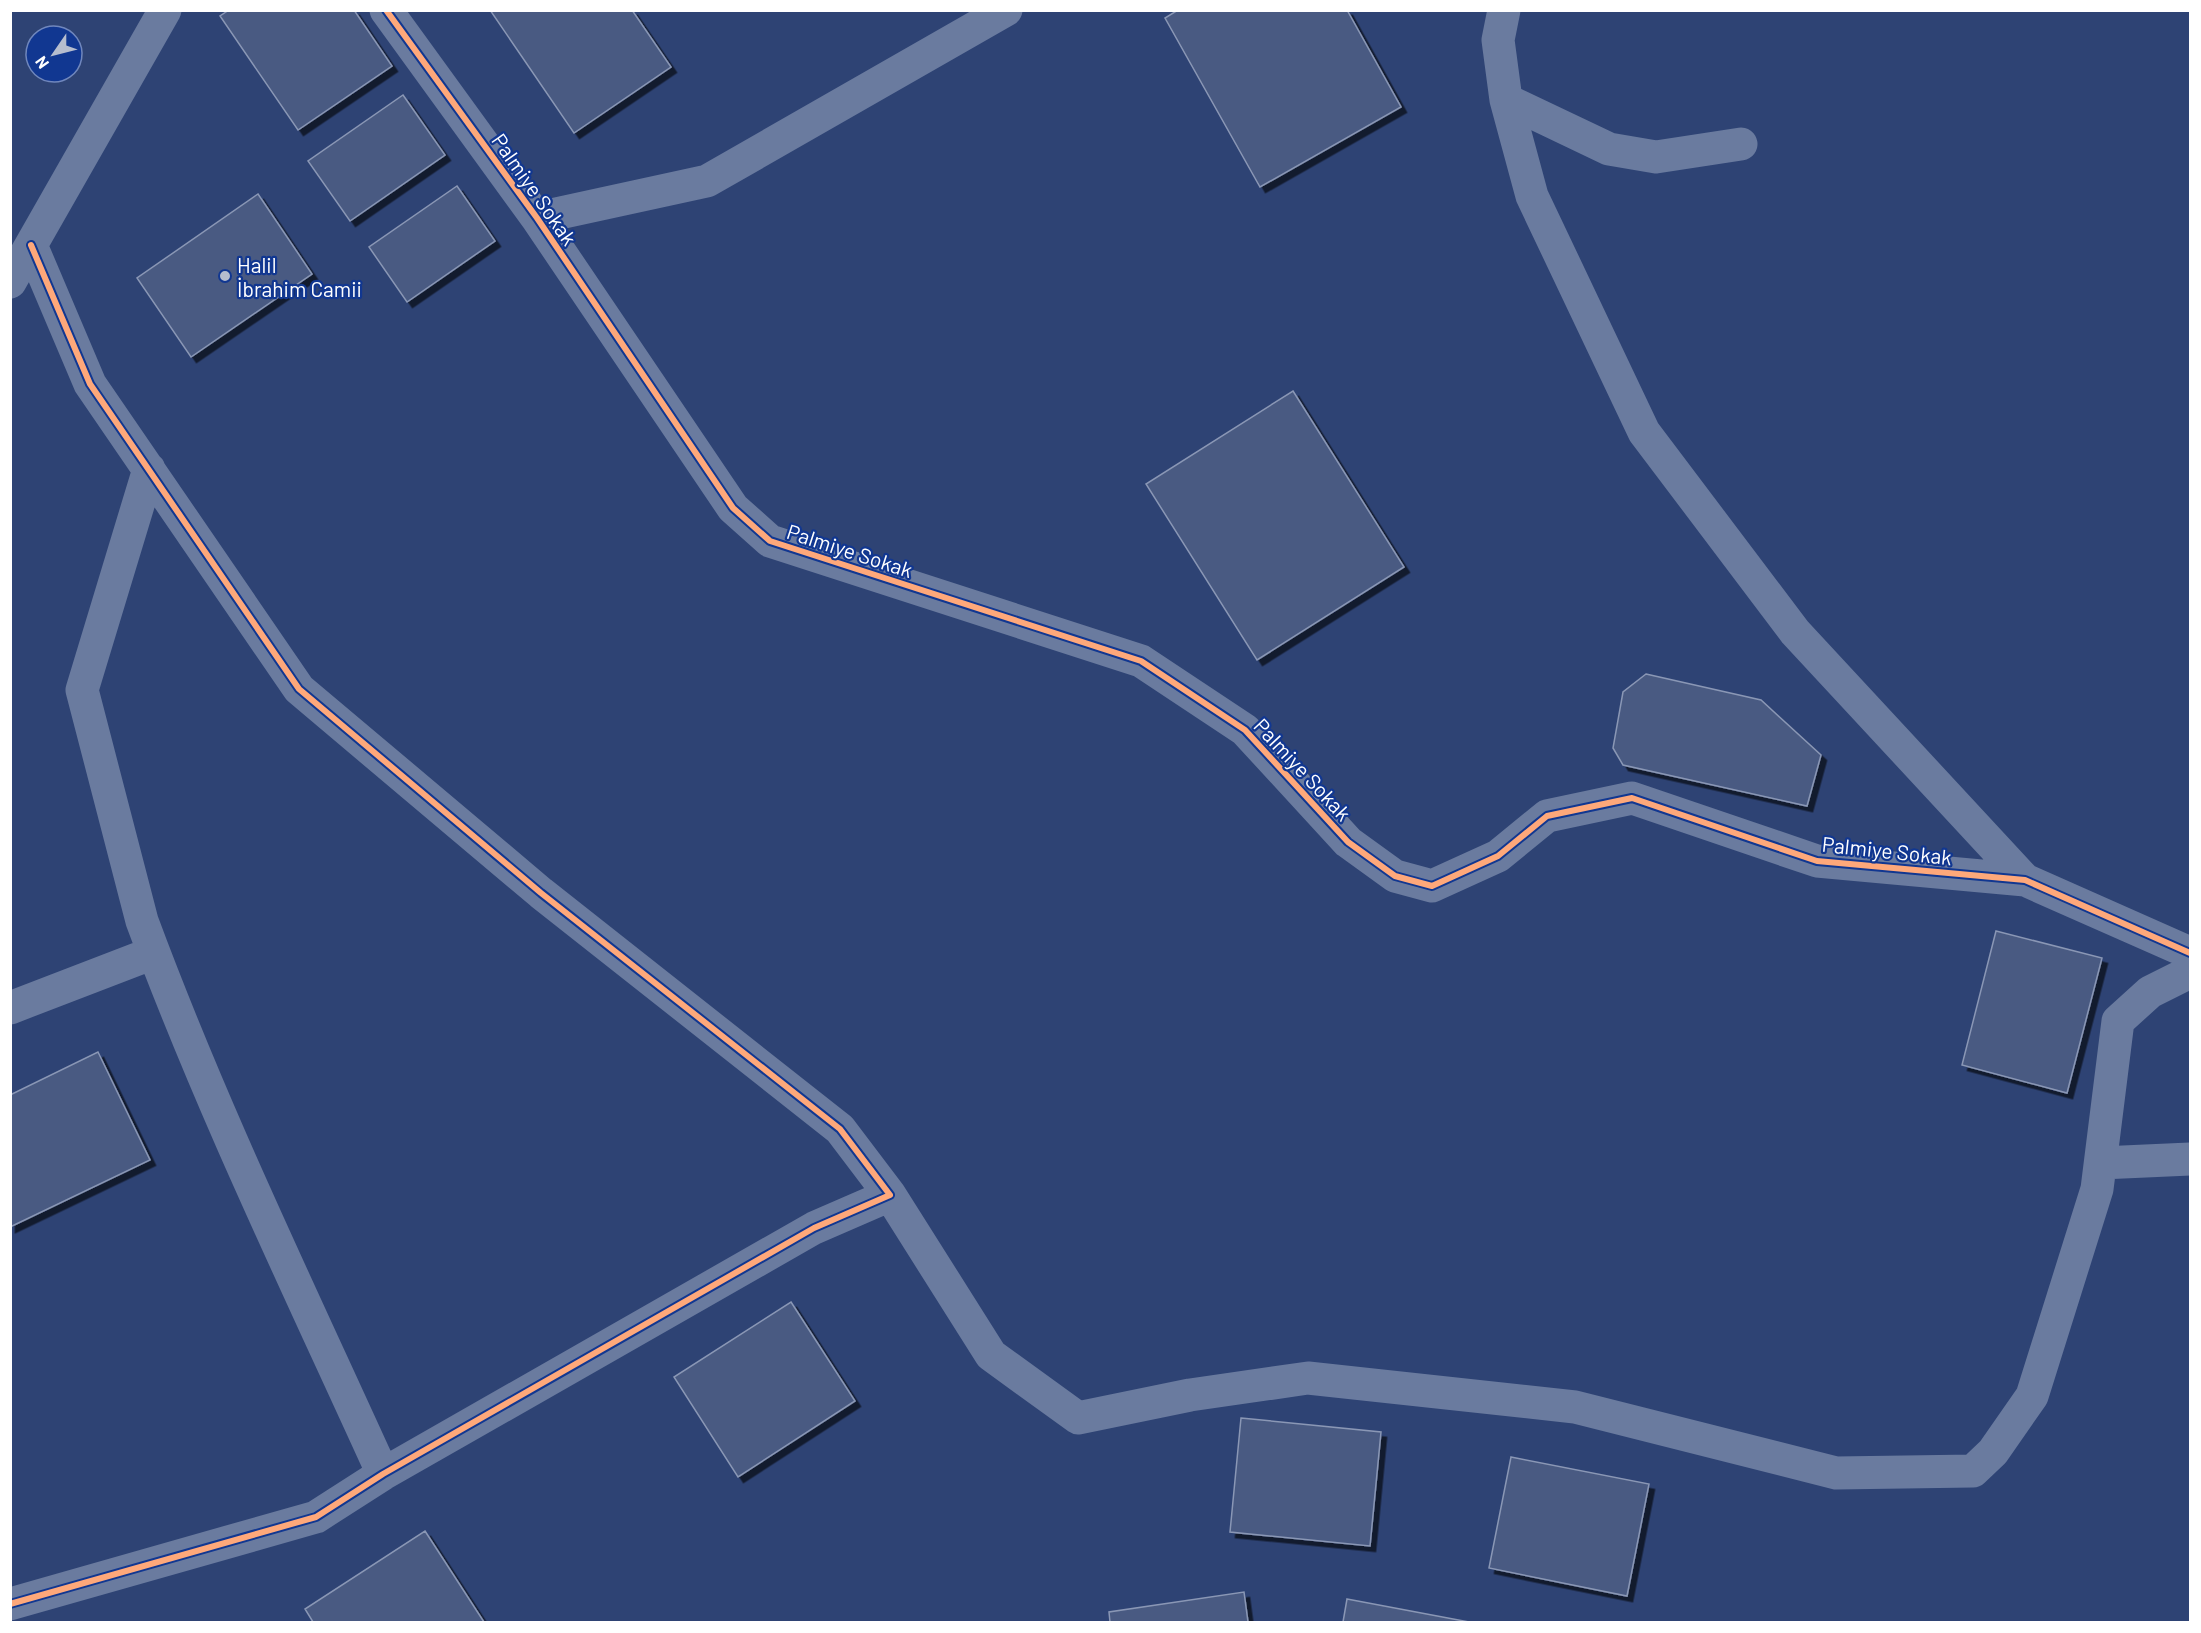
<svg xmlns="http://www.w3.org/2000/svg" width="2201" height="1633" font-family="Barlow,sans-serif">
<style>
.building{fill:#495a82;stroke:#8a97b5;stroke-width:1.5;filter:url(#shadow)}
.lines{fill:none;stroke-linecap:round;stroke-linejoin:round}
.minor{stroke:#6a7b9f;stroke-width:33}
.cycleway-casing{stroke:#113791;stroke-width:10}
.cycleway{stroke:#fea87a;stroke-width:6}
.poi-dot{fill:#b6bdce;stroke:#113791;stroke-width:2}
.labels{text-anchor:middle;dominant-baseline:central;stroke-width:4.5;stroke-linejoin:round;paint-order:stroke}
.street-label{font-size:21px;fill:#fff;stroke:#113791}
.poi-label{font-size:21px;fill:#fff;stroke:#113791;text-anchor:start}
</style>
<defs>
<filter id="shadow"><feDropShadow dx="5.5" dy="5.5" stdDeviation="0" flood-color="#0009"/></filter>
</defs>
<rect width="100%" height="100%" fill="#2e4374"/>
<path class="building" d="M229 10H354L392 66 298 130 220 16Z
M490 10H632L671 67 574 133Z
M1178 10H1347L1401 107 1260 187 1165 18Z
M403 95 445 155 350 221 308 161Z
M457 186 495 241 407 302 369 247Z
M258 194 312 274 191 357 137 278Z
M1293 391 1404 567 1257 660 1146 484Z
M1646 674 1761 700 1821 755 1807 806 1623 765 1613 748 1623 692Z
M1996 931 2102 958 2067 1093 1962 1065Z
M98 1052 150 1160 10 1227V1095Z
M791 1302 855 1401 738 1477 674 1377Z
M1241 1418 1381 1432 1370 1546 1230 1532Z
M1511 1457 1649 1484 1627 1596 1489 1568Z
M425 1531 484 1622H313L305 1609Z
M1244 1592 1248 1622H1110L1109 1612Z
M1347 1599 1469 1622H1343Z"/>
<g class="lines">
<path class="minor" d="M386 10 537 218 733 508 770 541 1141 661 1245 730 1348 842 1395 876 1432 886 1498 856 1547 816 1632 798 1817 861 2025 880 2190 953
M1504 10 1498 40 1506 100 1532 196 1644 432 1795 632 2025 880
M1506 100 1609 149 1656 157 1741 144
M537 218 707 181 1006 10
M10 282 165 10
M149 469 82 690 142 921C212 1110 300 1291 383 1474
M10 1008 153 953
M2101 1163 2190 1159
M890 1195 991 1355 1078 1418 1190 1395 1308 1378 1575 1407 1836 1473 1973 1471 1993 1452 2032 1396 2097 1189 2118 1021 2150 992 2190 972
M10 1604 316 1517 383 1474 814 1228 890 1195 840 1129 541 893 299 689 90 384 31 245"/>
<defs>
<path id="cycleway" d="M386 10 537 218 733 508 770 541 1141 661 1245 730 1348 842 1395 876 1432 886 1498 856 1547 816 1632 798 1817 861 2025 880 2190 953
M10 1604 316 1517 383 1474 814 1228 890 1195 840 1129 541 893 299 689 90 384 31 245"/>
</defs>
<use href="#cycleway" class="cycleway-casing"/>
<use href="#cycleway" class="cycleway"/>
</g>
<circle class="poi-dot" cx="225" cy="276" r="6"/>
<g class="labels">
<g class="street-label">
<text transform="translate(535 189) rotate(55)">Palmiye Sokak</text>
<text transform="translate(850 550) rotate(18)">Palmiye Sokak</text>
<text transform="translate(1303 769) rotate(47)">Palmiye Sokak</text>
<text transform="translate(1887 850) rotate(6)">Palmiye Sokak</text>
</g>
<g class="poi-label">
<text x="237" y="264">Halil<tspan x="237" dy="24">İbrahim Camii</tspan></text>
</g>
</g>
<rect width="2201" height="1633" fill="none" stroke="#ffffff" stroke-width="24"/>
<g transform="translate(54 54) rotate(235)"><circle r="28" fill="#113791" stroke="#7087bd" stroke-width="1.5"/>
<path d="M0-4.5L10 22L0 15L-10 22Z" fill="#b6bdce"/>
<text y="-9" font-size="16" font-weight="bold" text-anchor="middle" fill="#ffffff">N</text>
</g>
</svg>
